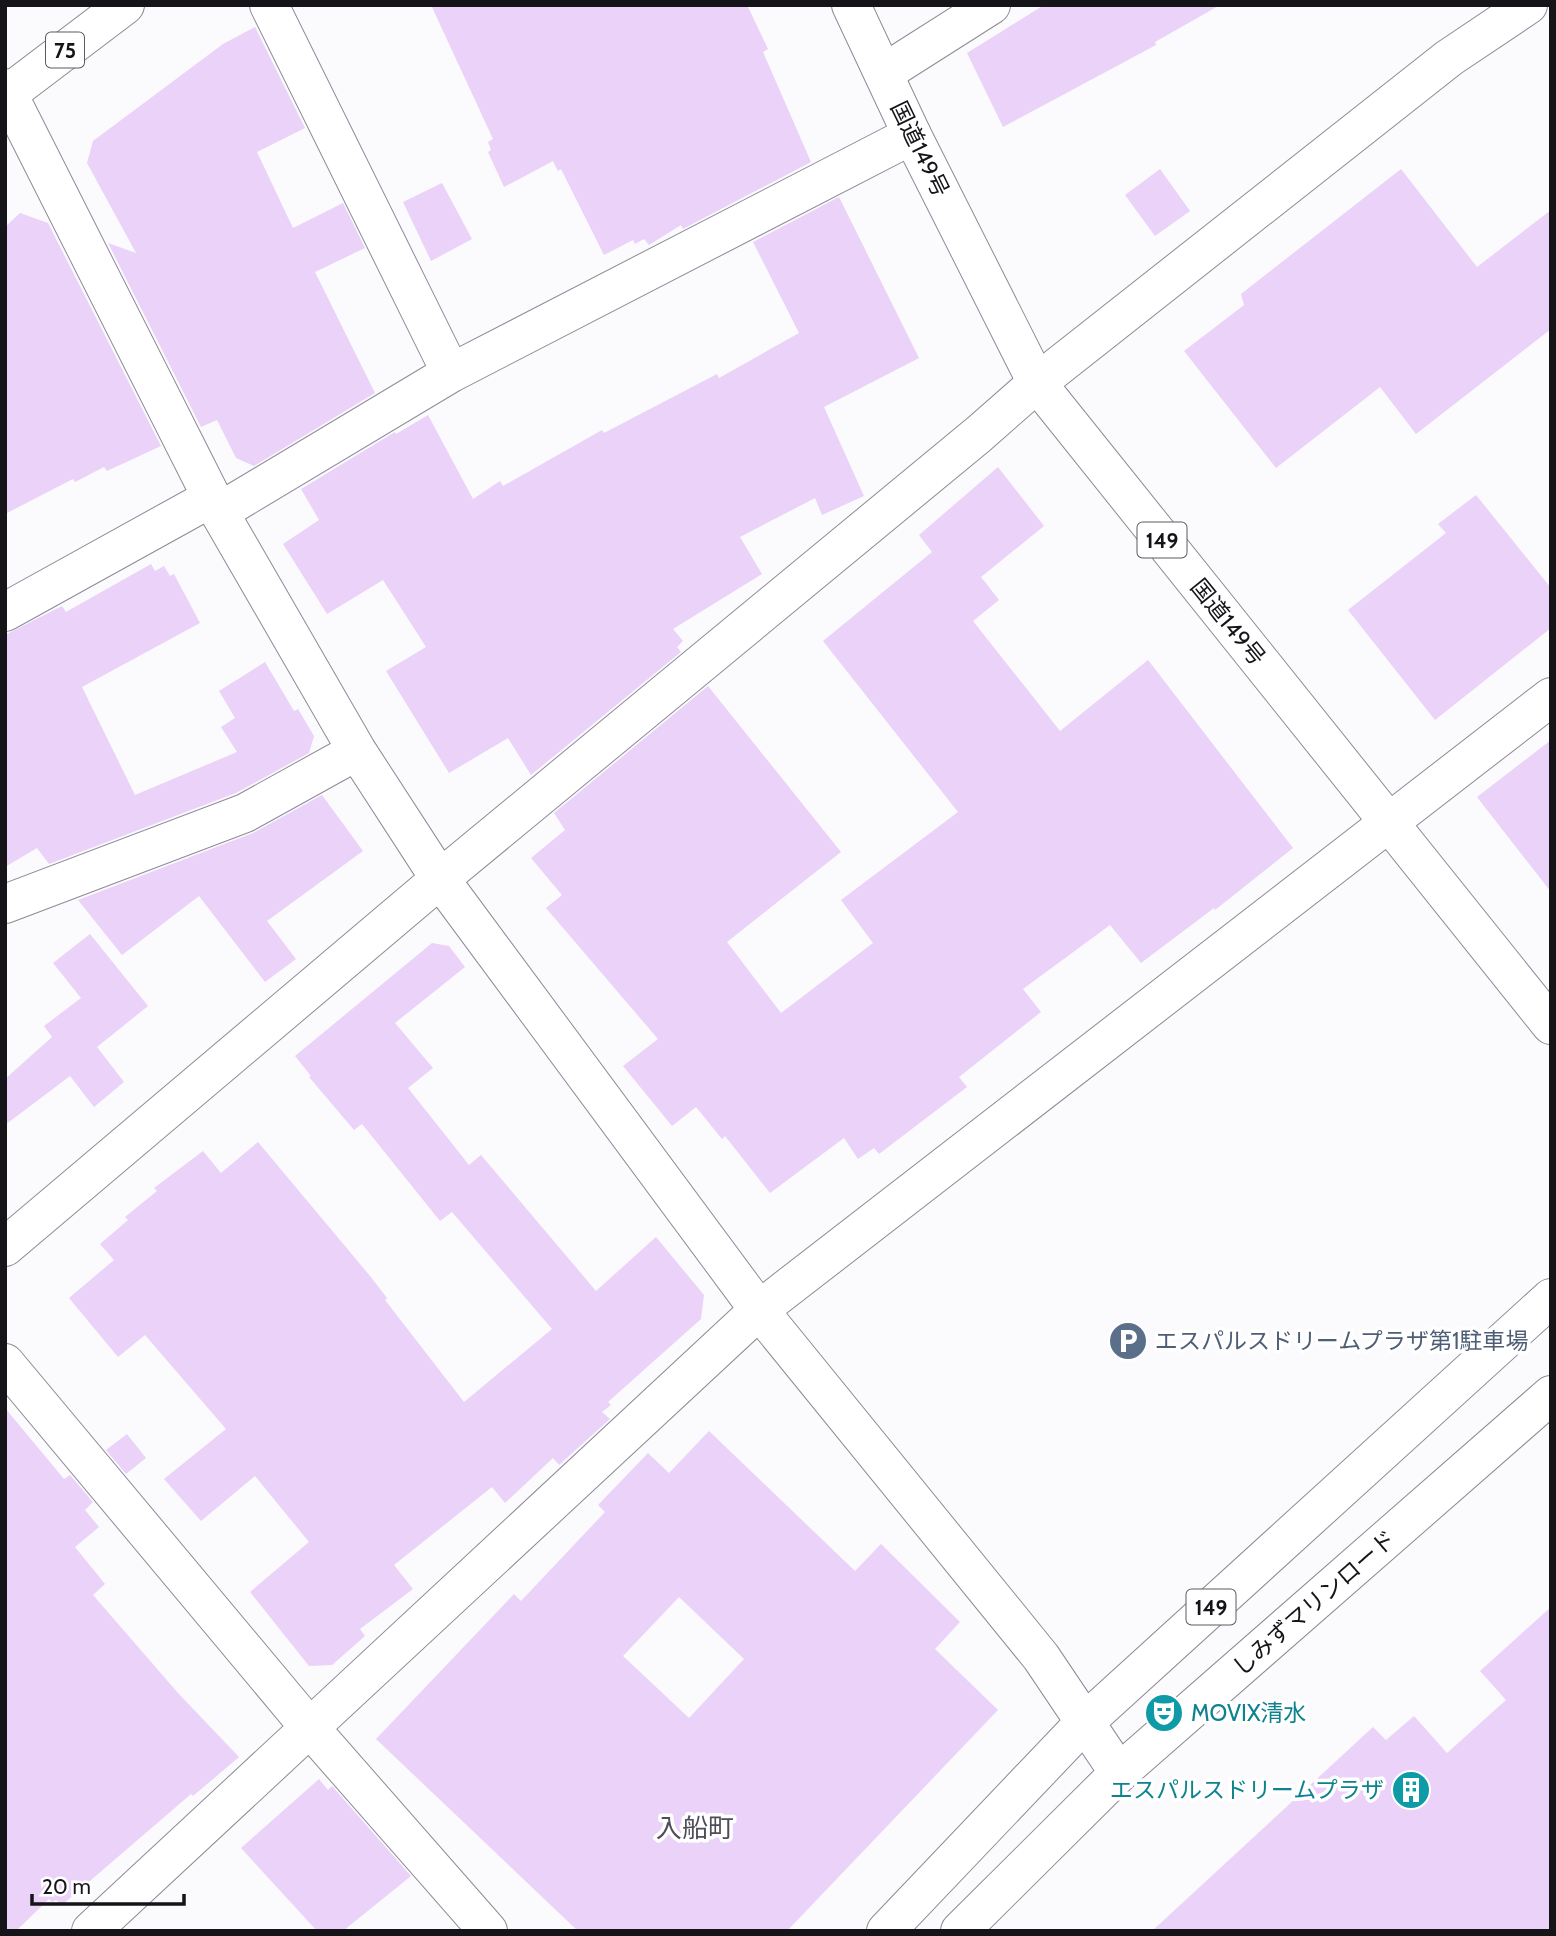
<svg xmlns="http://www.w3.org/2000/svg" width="1556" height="1936" font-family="Cabin,'Noto Sans JP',sans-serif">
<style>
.building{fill:#ead2f9;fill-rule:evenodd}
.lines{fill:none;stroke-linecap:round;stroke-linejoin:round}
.minor-casing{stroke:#8e8a97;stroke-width:40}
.major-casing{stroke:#8e8a97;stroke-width:40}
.highway-casing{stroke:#8e8a97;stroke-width:40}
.minor{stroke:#fff;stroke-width:38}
.major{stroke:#fff;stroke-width:38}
.highway{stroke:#fff;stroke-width:38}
.labels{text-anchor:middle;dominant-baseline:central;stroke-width:7;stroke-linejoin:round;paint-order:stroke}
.shield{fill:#fff;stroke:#5b5a5e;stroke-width:2}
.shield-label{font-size:21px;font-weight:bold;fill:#151419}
.street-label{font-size:23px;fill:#151419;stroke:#fff}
.service-label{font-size:23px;fill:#4e5e75;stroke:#fff;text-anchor:start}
.culture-label{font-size:23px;fill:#0d838f;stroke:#fff;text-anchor:start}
.quarter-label{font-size:26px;fill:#504c58;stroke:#fff}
</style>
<rect width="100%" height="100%" fill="#fbfafd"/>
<path class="building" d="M431 5H747L768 49 763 52 811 162 683 229 681 225 649 245 644 239 635 244 633 240 604 255 561 169 558 171 553 161 504 187 488 152 491 150 488 142 493 139Z
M1044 5H1220L1155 42 1156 45 1003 127 967 53Z
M255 27 305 128 257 152 293 228 343 203 365 248 315 272 375 393 254 466 236 458 217 420 201 427 108 243 136 253 87 163 93 141 223 44Z
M1160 169 1190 211 1155 236 1125 195Z
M1401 169 1477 267 1551 210V329L1416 434 1380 387 1276 468 1184 351 1244 305 1241 294Z
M442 183 472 239 431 261 403 202Z
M839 197 919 358 824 407 864 496 822 515 815 498 740 537 762 574 673 629 683 641 677 647 681 652 531 775 508 738 449 773 386 671 426 647 383 580 327 614 283 544 319 520 301 489 395 432 396 434 428 415 473 499 500 481 503 486 602 430 604 433 717 374 719 378 799 333 753 242Z
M20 213 48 223 161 446 107 471 104 467 75 482 73 479 5 514V227Z
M998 467 1044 526 981 577 999 600 973 621 1060 731 1148 660 1293 848 1215 910 1214 908 1141 963 1110 925 1023 989 1041 1012 959 1077 967 1087 879 1154 874 1148 858 1159 844 1138 770 1193 725 1136 722 1139 696 1107 672 1126 623 1066 658 1039 546 908 562 895 531 858 565 830 554 813 708 686 841 852 727 942 781 1013 873 943 841 900 958 812 823 641 932 552 919 535Z
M1476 495 1551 588V628L1435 720 1348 610 1446 533 1438 524Z
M151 564 155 571 164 566 170 576 174 574 200 623 82 687 135 795 237 752 221 727 235 718 219 691 265 662 294 711 298 709 314 736 309 753 236 793 49 864 37 848 5 867V635L62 606 66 612Z
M1551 740V892L1477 797Z
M322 795 363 851 267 921 296 959 265 982 199 896 122 955 78 900 253 833Z
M90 934 148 1006 97 1047 124 1082 94 1107 70 1076 5 1125V1079L52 1037 44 1026 81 998 53 963Z
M432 943 449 946 465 967 395 1023 433 1068 408 1088 469 1165 481 1155 596 1291 656 1237 704 1295 701 1319 608 1402 611 1405 602 1412 610 1419 559 1465 553 1458 505 1503 492 1487 394 1565 413 1589 360 1629 365 1636 332 1665 309 1666 250 1592 309 1542 255 1476 201 1521 164 1479 226 1429 145 1335 118 1357 69 1298 114 1260 100 1244 128 1220 125 1217 157 1191 154 1188 203 1151 221 1173 258 1142 370 1276 387 1298 385 1300 464 1402 552 1329 452 1212 440 1221 362 1124 354 1130 309 1077 311 1076 295 1056Z
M5 1408 64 1479 70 1475 93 1502 85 1510 99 1527 75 1547 105 1584 93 1595 178 1693 239 1757 193 1796 191 1794 62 1905 56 1900 52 1902 49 1899 16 1931H5Z
M709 1431 855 1571 881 1544 960 1622 935 1649 998 1710 787 1931H578L376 1739 514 1594 521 1601 605 1512 598 1505 648 1453 669 1473ZM679 1597 744 1659 689 1718 623 1656Z
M127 1434 146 1458 126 1474 106 1450Z
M1551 1607V1931H1152L1373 1727 1386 1740 1414 1716 1447 1753 1506 1700 1480 1671Z
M319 1779 328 1790 332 1786 411 1876 343 1931H317L241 1848Z"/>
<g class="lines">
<defs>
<path id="minor" d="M269 5 451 373
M884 73 991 5
M5 88 219 512 357 751 440 879 759 1310 1041 1657 1119 1773
M219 512 451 373 912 135
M5 612 211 498
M5 904 245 813 357 751
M5 1247 440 879 979 434 1037 383 1449 58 1528 5
M5 1363 310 1728 488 1931
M91 1931 759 1310 1551 697"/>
<path id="major" d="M5 96 125 5"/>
<path id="highway" d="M851 5 912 135 1037 383 1551 1025
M886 1931 1085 1722 1551 1298
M960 1931 1119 1773 1551 1395"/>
</defs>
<use href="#minor" class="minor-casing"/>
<use href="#major" class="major-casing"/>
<use href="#highway" class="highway-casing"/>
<use href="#minor" class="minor"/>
<use href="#major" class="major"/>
<use href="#highway" class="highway"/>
</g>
<defs>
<symbol id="parking-disc" viewBox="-11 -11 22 22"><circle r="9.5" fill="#5c6f8a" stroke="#fff"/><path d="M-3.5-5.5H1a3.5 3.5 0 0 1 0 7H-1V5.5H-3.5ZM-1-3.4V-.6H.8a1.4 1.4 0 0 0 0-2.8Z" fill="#fff"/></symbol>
<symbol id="theatre-disc" viewBox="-11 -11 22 22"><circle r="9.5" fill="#0f9aa8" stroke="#fff"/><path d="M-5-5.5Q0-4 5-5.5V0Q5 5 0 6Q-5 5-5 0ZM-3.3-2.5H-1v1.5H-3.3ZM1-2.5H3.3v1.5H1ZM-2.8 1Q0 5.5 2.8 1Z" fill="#fff"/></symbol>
<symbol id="building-disc" viewBox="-11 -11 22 22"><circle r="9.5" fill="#0f9aa8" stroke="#fff"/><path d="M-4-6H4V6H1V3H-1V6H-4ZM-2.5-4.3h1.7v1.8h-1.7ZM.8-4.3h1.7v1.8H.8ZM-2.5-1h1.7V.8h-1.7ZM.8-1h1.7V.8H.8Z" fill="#fff"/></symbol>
</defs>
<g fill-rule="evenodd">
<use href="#parking-disc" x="1106" y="1319" width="44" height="44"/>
<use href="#theatre-disc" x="1142" y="1691" width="44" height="44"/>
<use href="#building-disc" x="1389" y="1768" width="44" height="44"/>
</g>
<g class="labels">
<g class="shield">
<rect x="46" y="32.5" width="38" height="35" rx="5"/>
<rect x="1137.5" y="522.5" width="49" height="35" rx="5"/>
<rect x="1186.5" y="1589.5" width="49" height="35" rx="5"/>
</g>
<g class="shield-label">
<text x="65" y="50">75</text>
<text x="1162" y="540">149</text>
<text x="1211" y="1607">149</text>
</g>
<g class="street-label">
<text transform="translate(920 149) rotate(64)">国道149号</text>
<text transform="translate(1228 622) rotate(51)">国道149号</text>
<text transform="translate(1314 1603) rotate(-41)">しみずマリンロード</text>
</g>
<g class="service-label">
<text x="1155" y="1341">エスパルスドリームプラザ第1駐車場</text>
</g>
<g class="culture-label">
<text x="1191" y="1713">MOVIX清水</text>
<text x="1384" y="1790" text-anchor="end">エスパルスドリームプラザ</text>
</g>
<g class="quarter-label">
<text x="695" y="1828">入船町</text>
</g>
</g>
<rect width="1556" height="1936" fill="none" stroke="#151419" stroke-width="14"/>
<path d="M32 1894v10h152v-10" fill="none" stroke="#151419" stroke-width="3.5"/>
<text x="42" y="1894" font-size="21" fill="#151419" stroke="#ffffff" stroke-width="5" paint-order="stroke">20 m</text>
</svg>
